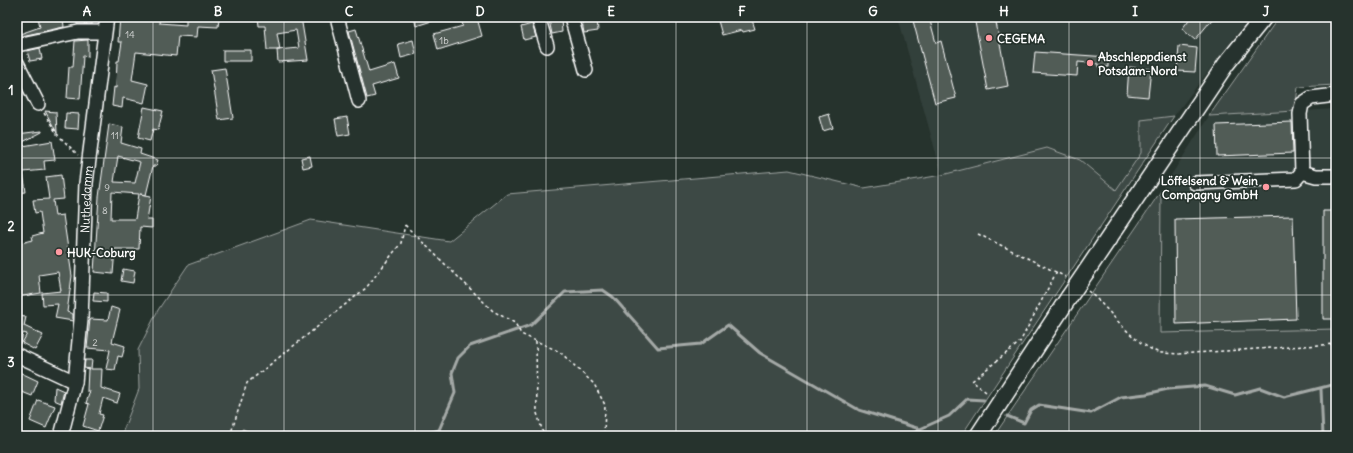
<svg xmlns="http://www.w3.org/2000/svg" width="1353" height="453" font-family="Delius,sans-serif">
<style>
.built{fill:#333f3a}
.green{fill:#3e4944;stroke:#9ea4a2}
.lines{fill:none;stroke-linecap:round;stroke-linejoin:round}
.stream{stroke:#a4a9a7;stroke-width:3}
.building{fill:#515c57;stroke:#fff;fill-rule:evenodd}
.minor-casing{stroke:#fff;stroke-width:16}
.major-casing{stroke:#fff;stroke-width:19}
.path{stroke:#fff;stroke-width:1.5;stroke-dasharray:3 3;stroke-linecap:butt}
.minor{stroke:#26332d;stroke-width:13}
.major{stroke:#26332d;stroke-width:16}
.major-bridge-casing{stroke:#fff;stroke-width:19;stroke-linecap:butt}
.major-bridge{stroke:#26332d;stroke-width:16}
.grid{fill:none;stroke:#fff;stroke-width:1;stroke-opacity:0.55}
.poi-dot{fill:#ff9aa2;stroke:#26332d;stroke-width:1.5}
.labels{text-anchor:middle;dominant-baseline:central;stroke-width:3.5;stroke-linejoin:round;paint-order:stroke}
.number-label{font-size:10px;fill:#d4d6d5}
.poi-label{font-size:12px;font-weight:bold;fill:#fff;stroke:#26332d;text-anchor:start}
.street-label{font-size:12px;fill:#fff;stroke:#26332d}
.neatline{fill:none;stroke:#fff;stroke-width:1.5}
.grid-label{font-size:13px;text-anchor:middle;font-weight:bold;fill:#fff}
</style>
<rect width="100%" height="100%" fill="#26332d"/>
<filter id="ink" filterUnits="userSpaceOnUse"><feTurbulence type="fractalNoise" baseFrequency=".025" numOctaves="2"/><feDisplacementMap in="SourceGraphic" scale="8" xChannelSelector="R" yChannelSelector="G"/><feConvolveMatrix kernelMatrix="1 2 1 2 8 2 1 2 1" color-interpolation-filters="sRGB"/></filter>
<g filter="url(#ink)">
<path class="built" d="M898 17H1250L1174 116 1142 120 1141 153 1116 190 1080 160 1047 148 942 175Z
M1336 109V329L1160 334 1161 191 1209 116Z"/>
<path class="green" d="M1279 17H1336V85L1298 87 1295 111 1209 116Z
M1174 116 961 436H121L139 389 138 350 158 310 188 265 311 220 449 241 507 194 789 170 864 188 942 175 1047 148 1080 160 1116 190 1141 153V120Z
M1161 191 1160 333 1336 329V436H994Z"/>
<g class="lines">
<path class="stream" d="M1321 389 1323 436
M1007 416 1024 423 1031 410 1039 405 1091 413 1121 397 1146 394 1168 389 1205 386 1235 395 1260 388 1284 397 1336 384
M242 436 243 430 256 436
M420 436 439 430 455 393 452 373 458 358 470 346 531 325 565 292 603 290 613 297 658 348 701 344 728 325 760 353 859 410 920 429 949 416 967 399 984 400
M910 436 920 429"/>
</g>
<path class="building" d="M38 17H63L64 27 17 37V35L40 27Z
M77 17H93L92 24H77Z
M120 17H160L159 23 186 25V17H204L219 18 218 27 198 26 197 37 178 36 176 56 136 52 132 80 148 84 144 103 123 98 122 108 112 106 114 87 116 88 117 61H119L122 42H118Z
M258 17H301L308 60 278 62 277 50 299 48 296 30 277 33 280 50H267L265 26H259Z
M414 17H438V19L416 26Z
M581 17H597L598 31 584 33Z
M717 17H751L755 29 743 32 742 30 722 35Z
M912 17H929L936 43 941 41 956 98 935 103Z
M974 17H995L1008 86 988 90Z
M1191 17H1214L1195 40 1182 29Z
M477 18 482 36 438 50 434 34 463 26 462 22Z
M561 19 562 32 552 34 549 20Z
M532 24 536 37 524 40 521 27Z
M356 29 369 72 395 64 399 78 372 86 375 96 367 98 349 31Z
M88 40V57L83 56 80 99 67 98 69 67H73L75 41Z
M413 40 416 54 401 58 398 44Z
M1179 46 1197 48 1195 72 1177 71Z
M40 48 42 59 30 61 27 51Z
M223 50H251V61H223Z
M1035 52 1108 57V67H1099V64L1078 62 1077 76 1033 73Z
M1129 67 1151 69 1148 97 1127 95Z
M225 68 233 118 219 120 211 70Z
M144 107 163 111 158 130 153 129 150 141 138 138Z
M45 111 56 112 57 133Z
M66 113 79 114 78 129 65 128Z
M829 114 833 128 823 131 819 117Z
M347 117 350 134 338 136 335 119Z
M1292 122 1293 153 1217 156 1216 125Z
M109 124 123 127 121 143 141 149 140 154 158 160 156 166H153L146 195 140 194 151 196 147 220H152V228L140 227 139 249H115L113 274 94 272 99 197ZM118 156 140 162 135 183 114 182ZM112 192 139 194 135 219H111Z
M42 131V132L17 145V134Z
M52 141 55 160 44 161 45 170 23 172 26 192 17 193V147Z
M310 156 312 166 303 168 301 158Z
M61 175 64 199 53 200 55 216 63 215 72 276 67 312 73 314V321L55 318 58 304 43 305 42 293 61 291 58 272 39 275 41 293 17 297V244L33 240 32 236 43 233 40 212 35 213 33 200 49 199 46 177Z
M1323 211H1336V319H1323Z
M1293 216 1296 319 1176 324 1175 219Z
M123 269 135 271 133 283 121 281Z
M94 292 107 293V302L93 301Z
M111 307 120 310 112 342 125 346 122 357 118 356 115 370 106 369 110 350 87 348 90 319 108 320Z
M17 316 26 317 24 326 43 335 35 350 22 343 27 334 23 333 21 343H17Z
M85 360H92L91 369H102L101 388 120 394 117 403 103 398 99 414 103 415 98 431 83 426 89 404 86 403 90 391H87L88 369H90L84 368Z
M17 371 38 381 32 396 17 390Z
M55 387 64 391 61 403 54 400Z
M38 400 55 406 46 428 30 421Z"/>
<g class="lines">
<defs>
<g id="minor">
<path d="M337 17 359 101"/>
<path d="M538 17 547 46"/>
<path d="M571 17 586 70"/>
<path d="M17 45 78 32H104"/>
<path d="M17 63 38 104"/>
<path d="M1302 172 1316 176H1336"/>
<path d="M1195 183 1296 179 1302 172 1300 114 1302 104 1311 98 1336 95"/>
<path d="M17 355 75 382"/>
<path id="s1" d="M61 436 75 382 81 320 86 183 107 17"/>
</g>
<path id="major" d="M1086 272 1226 64 1264 17
M978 436 1069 297"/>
</defs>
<use href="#minor" class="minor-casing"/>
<use href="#major" class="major-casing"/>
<path class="path" d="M44 113 57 134 78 155
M405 225 493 311 515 323 521 334 560 352 594 384 605 405 604 436
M978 234 1066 277
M1088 291C1111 310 1128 339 1155 351 1161 354 1170 353 1177 354L1336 344
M536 341 537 413 544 436
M986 392 972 381 1020 342 1057 271
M230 436 247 383 366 288 401 243 405 225"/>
<use href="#minor" class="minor"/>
<use href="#major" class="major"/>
<defs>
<path id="major-bridge" d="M1069 297 1086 272"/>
</defs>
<use href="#major-bridge" class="major-bridge-casing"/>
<use href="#major-bridge" class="major-bridge"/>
</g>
</g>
<path class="grid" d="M153 17V436M284 17V436M415 17V436M546 17V436M676 17V436M807 17V436M938 17V436M1069 17V436M1200 17V436M17 158H1336M17 295H1336"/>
<g class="poi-dot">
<circle cx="989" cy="38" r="4"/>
<circle cx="1090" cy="63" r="4"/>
<circle cx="1266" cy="187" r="4"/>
<circle cx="59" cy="252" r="4"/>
</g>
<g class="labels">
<g class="number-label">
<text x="130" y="34">14</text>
<text x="444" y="40">1b</text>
<text x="115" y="135">11</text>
<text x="107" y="187">9</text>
<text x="105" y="210">8</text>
<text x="95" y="342">2</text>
</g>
<g class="poi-label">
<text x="997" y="38">CEGEMA</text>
<text x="1098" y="56">Abschleppdienst<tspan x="1098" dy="14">Potsdam-Nord</tspan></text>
<text x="1258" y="180" text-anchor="end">Löffelsend &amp; Wein<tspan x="1258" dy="14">Compagny GmbH</tspan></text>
<text x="67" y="252">HUK-Coburg</text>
</g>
<g class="street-label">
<text stroke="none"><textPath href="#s1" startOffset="239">Nuthedamm</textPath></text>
</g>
</g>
<rect width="1353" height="453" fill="none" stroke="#26332d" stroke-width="44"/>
<rect x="22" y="22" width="1309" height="409" class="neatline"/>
<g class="grid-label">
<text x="87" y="16">A</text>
<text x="218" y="16">B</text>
<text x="349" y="16">C</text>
<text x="480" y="16">D</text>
<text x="611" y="16">E</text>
<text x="742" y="16">F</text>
<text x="873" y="16">G</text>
<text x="1004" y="16">H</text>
<text x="1135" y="16">I</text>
<text x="1266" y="16">J</text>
<text x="11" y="95">1</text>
<text x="11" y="231">2</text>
<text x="11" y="367">3</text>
</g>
</svg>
